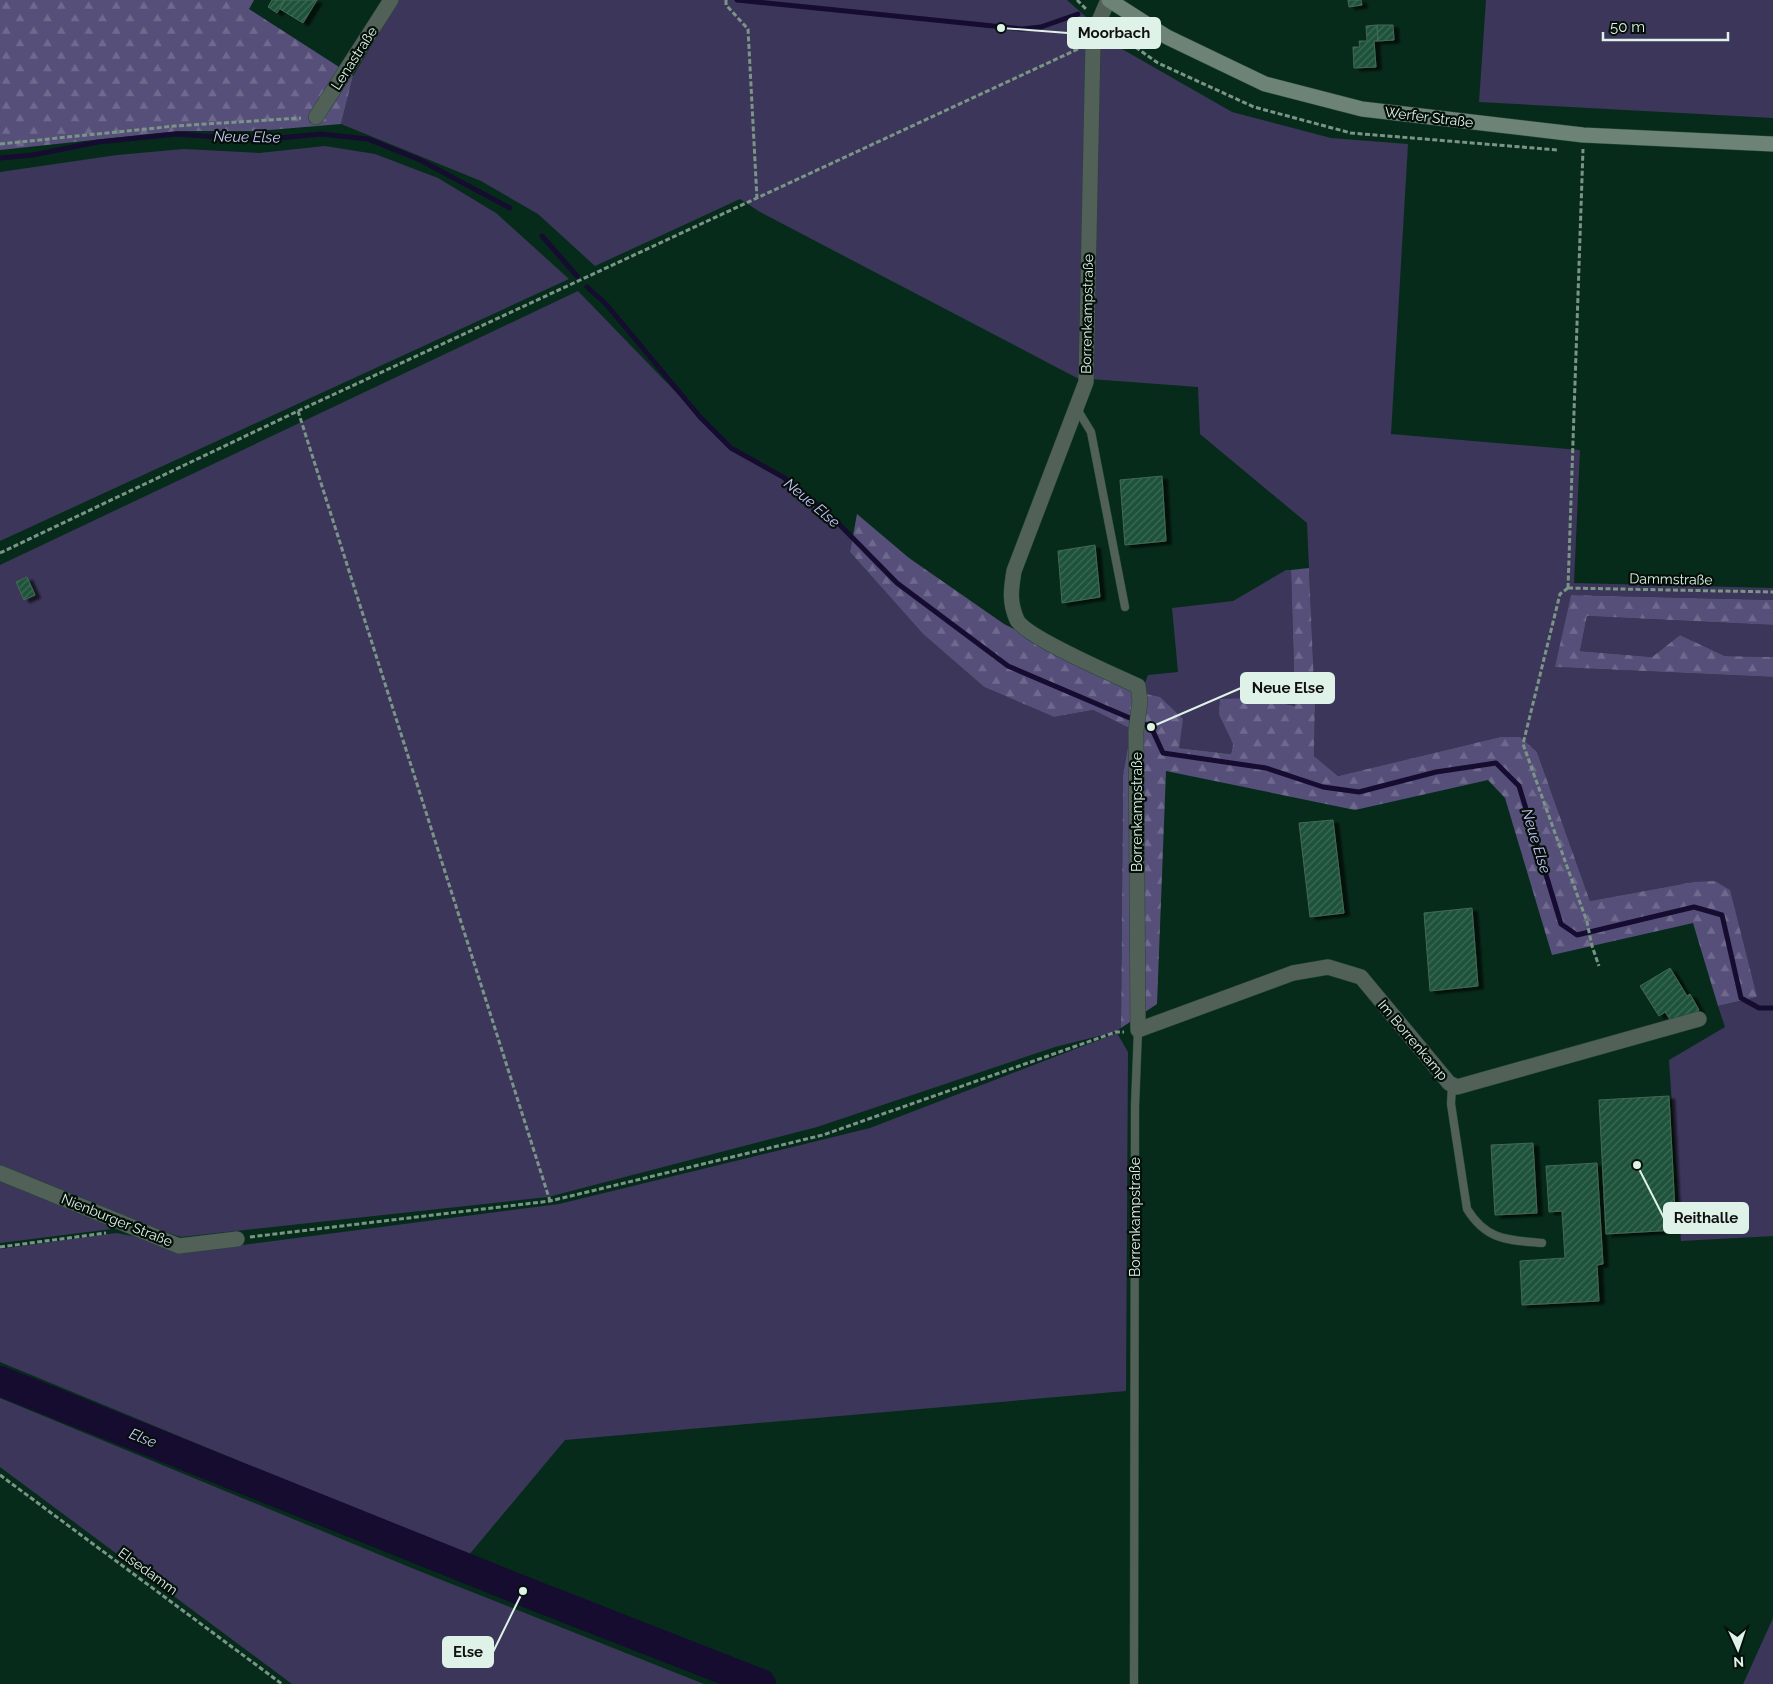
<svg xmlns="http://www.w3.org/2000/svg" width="1773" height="1684" font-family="Raleway,sans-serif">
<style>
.green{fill:#3c365a}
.forest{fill:url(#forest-firs)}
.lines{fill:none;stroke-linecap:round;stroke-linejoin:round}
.stream{stroke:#150c30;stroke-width:5}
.river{stroke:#150c30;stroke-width:30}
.building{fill:url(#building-hatch);stroke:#456855;filter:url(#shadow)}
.lane-casing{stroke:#254738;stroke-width:9}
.street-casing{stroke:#254738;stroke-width:16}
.secondary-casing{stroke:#254738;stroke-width:16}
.path{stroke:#7a9587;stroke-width:3;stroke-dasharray:5 2.5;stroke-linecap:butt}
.lane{stroke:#526158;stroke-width:8}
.street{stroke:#526158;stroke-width:15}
.secondary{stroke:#6c8376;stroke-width:15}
.labels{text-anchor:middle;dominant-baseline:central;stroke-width:4.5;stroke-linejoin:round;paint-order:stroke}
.street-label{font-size:14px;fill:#dff2e7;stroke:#041009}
.water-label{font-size:15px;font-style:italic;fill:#cbc4fd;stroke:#041009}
.leader{fill:none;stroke:#dff2e7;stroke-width:2}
.callout-dot{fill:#dff2e7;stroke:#041009;stroke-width:2}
.callout{fill:#dff2e7;stroke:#dff2e7;stroke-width:2}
.callout-label{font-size:15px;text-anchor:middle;font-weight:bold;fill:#111}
</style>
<defs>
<pattern id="forest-firs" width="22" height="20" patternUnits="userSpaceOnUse" patternTransform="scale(1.25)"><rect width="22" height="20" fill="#564f7a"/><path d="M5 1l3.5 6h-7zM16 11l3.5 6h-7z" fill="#6e698d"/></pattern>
<pattern id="building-hatch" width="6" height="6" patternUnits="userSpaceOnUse" patternTransform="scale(1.25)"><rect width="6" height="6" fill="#1f523a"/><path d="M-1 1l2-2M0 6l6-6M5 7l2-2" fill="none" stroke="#3f6b56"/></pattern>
<filter id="shadow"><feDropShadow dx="5.5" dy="3" stdDeviation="1" flood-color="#0009"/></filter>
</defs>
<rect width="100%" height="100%" fill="#072b1b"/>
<path class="green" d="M399 0H1067L1122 49 1232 112 1331 138 1408 144 1391 434 1580 450 1574 583 1773 588V600L1571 595 1556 667 1773 677V1236L1681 1241 1669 1060 1725 1027 1718 1006 1757 997 1693 882 1590 901 1537 752 1500 737 1338 776 1314 756 1315 706 1307 523 1200 434 1198 387 1077 378 760 212 740 199 595 266 538 214 481 181 341 124 353 76Z
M1486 0H1773V118L1479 102Z
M325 146 375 154 438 178 496 213 569 279 0 541V172L117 155 184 149 259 153Z
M578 291 730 448 782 477 853 537 850 552 923 634 984 687 1054 717 1093 710 1131 729 1123 775 1121 1028 1115 1032 1055 1047 817 1127 548 1197 181 1237 144 1225 0 1243V565Z
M1286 570H1291L1295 706 1257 698 1219 715 1233 744 1231 754 1179 748 1141 693 1148 675 1178 672 1172 608 1233 601Z
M1587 616 1773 625V657L1725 656 1680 635 1652 657 1580 651Z
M1117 1033 1128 1052 1126 1391 565 1440 468 1556 0 1362V1249L116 1233 143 1238 181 1253 559 1204 870 1128Z
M0 1398 419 1571 704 1684H292L0 1467Z
M1773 1618V1684H1743L1745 1680Z"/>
<path class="forest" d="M0 0H254L249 9 353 76 341 124 257 131H178L0 150Z
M857 514 909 558 1004 624 1141 693 1160 697 1183 719 1179 748 1231 754 1233 744 1219 715 1220 699 1257 698 1295 706 1291 570 1309 568 1315 706 1314 756 1338 776 1500 737H1520L1537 752 1590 901 1693 882 1715 881 1730 890 1757 997 1718 1006 1693 923 1552 955 1505 798 1488 780 1355 810 1166 771 1157 1004 1121 1028 1123 775 1131 729 1093 710 1054 717 984 687 923 634 850 552Z
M1571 595 1773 600V625L1587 616 1580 651 1652 657 1680 635 1725 656 1773 657V677L1555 667Z"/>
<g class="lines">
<path class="stream" d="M737 0 1022 29 1041 27 1078 14
M0 158 33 155 98 142 177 134 258 140 321 134 368 139 420 160 510 208
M542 236 577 276
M587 287 606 304 700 417 731 448 783 477 835 520 897 583 1008 666 1151 727 1163 753 1266 768 1323 787 1359 792 1436 772 1496 763 1519 786 1561 924 1577 935 1694 907 1722 915 1741 998 1759 1008H1773"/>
<path class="river" d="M0 1381 523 1591 761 1684"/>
</g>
<path class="building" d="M272 0H285L277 13 268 7Z
M285 0H317L303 23 280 9Z
M1348 0H1361L1362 5 1349 7Z
M1377 25 1378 41H1374L1376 67 1354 68 1353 47H1360L1359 41H1367L1366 26Z
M1377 25H1393L1394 40 1378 41Z
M1162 476 1166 541 1125 545 1120 480Z
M1095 545 1100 597 1062 603 1058 551Z
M27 577 35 595 24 600 16 582Z
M1333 820 1344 913 1310 917 1299 823Z
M1472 908 1478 986 1430 991 1424 913Z
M1670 968 1687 996 1690 994 1699 1010 1674 1025 1665 1012 1659 1016 1640 986Z
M1669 1096 1676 1230 1606 1234 1599 1100Z
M1533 1143 1537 1213 1495 1215 1491 1145Z
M1597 1163 1603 1264 1597 1265 1599 1301 1522 1305 1520 1261 1565 1258 1562 1211 1549 1212 1546 1166Z"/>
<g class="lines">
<defs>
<path id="lane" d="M1077 409 1091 432 1125 607
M1452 1085 1451 1104 1467 1209C1487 1241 1508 1240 1542 1243
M1134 1684 1135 1106 1138 1030"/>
<path id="street" d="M1108 0 1099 21 1093 43 1086 382 1014 571C1011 589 1009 602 1017 620 1026 637 1116 676 1138 686L1140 701 1136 731 1138 1030 1293 973 1328 967 1361 977 1449 1083 1457 1087 1699 1019
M316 117 391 0
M0 1173 179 1246 237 1239"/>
<path id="secondary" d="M1109 0 1167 37 1265 84 1362 109 1583 135 1773 144"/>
</defs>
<use href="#lane" class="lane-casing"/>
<use href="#street" class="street-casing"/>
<use href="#secondary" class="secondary-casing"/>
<path class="path" d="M726 0V5L748 29 757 199
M1077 0 1087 10
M1111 30 1158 63 1254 107 1351 133 1558 150
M0 144 175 126 301 118
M298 411 550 1201
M0 553 298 411 1078 49
M1568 588 1583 149
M1568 588 1560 594 1523 744 1587 922 1592 946 1599 966
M1568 588 1773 592
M250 1237 550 1201 823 1135 1116 1032H1124
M0 1247 106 1233
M0 1475 282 1684"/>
<use href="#lane" class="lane"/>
<use href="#street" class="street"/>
<use href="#secondary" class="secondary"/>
</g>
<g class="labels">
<g class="street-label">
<text transform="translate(354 58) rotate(-57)">Lenastraße</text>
<text transform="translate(1429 117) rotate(7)">Werfer Straße</text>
<text transform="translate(1087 314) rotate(-89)">Borrenkampstraße</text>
<text transform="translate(1671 579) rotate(1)">Dammstraße</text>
<text transform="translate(1137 812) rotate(-90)">Borrenkampstraße</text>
<text transform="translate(1413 1040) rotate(50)">Im Borrenkamp</text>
<text transform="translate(1135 1217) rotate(-90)">Borrenkampstraße</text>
<text transform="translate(117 1220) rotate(22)">Nienburger Straße</text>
<text transform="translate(148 1571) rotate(36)">Elsedamm</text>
</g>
<g class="water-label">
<text transform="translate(247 137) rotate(1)">Neue Else</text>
<text transform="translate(812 503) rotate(40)">Neue Else</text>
<text transform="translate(1536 841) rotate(73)">Neue Else</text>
<text transform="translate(143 1438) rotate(22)">Else</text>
</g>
</g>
<path class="leader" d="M1001 28L1068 33M1151 727L1241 688M1637 1165L1664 1218M523 1591L493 1652"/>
<g class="callout-dot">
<circle cx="1001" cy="28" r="5"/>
<circle cx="1151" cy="727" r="5"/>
<circle cx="1637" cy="1165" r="5"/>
<circle cx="523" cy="1591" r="5"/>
</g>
<g class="callout">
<rect x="1068" y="18" width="92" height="30" rx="5"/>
<rect x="1241" y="673" width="93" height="30" rx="5"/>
<rect x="1664" y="1203" width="84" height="30" rx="5"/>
<rect x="443" y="1637" width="50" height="30" rx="5"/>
</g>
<g class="callout-label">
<text x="1114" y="38">Moorbach</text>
<text x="1288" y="693">Neue Else</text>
<text x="1706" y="1223">Reithalle</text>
<text x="468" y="1657">Else</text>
</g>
<g transform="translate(1738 1649) rotate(177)" stroke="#041009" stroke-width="4" paint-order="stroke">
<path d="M0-4L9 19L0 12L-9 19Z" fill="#dff2e7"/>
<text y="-8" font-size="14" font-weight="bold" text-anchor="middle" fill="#dff2e7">N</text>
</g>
<path d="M1603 32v8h125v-8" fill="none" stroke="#dff2e7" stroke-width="2.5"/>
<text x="1610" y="32" font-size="15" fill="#dff2e7" stroke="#041009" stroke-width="4" paint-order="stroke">50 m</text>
</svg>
